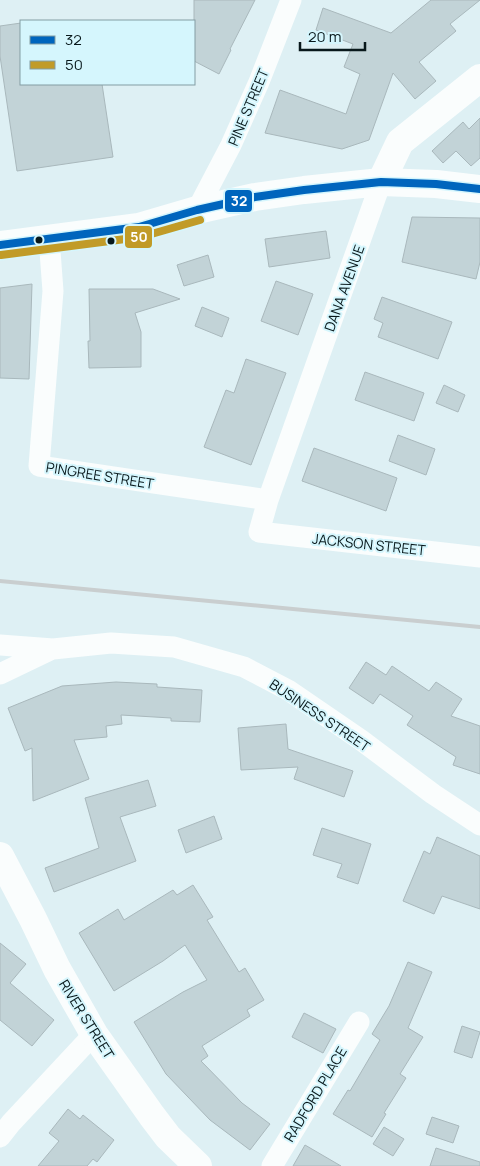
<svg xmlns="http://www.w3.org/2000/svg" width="480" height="1166" font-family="Manrope,sans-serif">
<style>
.building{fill:#c2d3d7;stroke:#a9b8bc}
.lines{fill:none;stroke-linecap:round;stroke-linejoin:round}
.street{stroke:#fafdfd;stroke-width:21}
.secondary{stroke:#fafdfd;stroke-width:28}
.primary{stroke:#fafdfd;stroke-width:28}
.rail{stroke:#c9cecf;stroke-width:4}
.bus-1-casing{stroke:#d5f6fd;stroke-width:11}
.bus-2-casing{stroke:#d5f6fd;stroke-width:11}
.bus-1{stroke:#0065bd;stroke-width:8}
.bus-2{stroke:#c19b28;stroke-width:8}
.bus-dot{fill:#08181b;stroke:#d5f6fd;stroke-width:2}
.labels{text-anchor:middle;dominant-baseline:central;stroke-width:4;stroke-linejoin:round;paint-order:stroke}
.street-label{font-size:14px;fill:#08181b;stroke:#d5f6fd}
.line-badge{stroke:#d5f6fd;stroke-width:2}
.badge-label{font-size:14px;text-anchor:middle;font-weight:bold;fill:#fff}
</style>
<rect width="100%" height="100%" fill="#def0f4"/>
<path class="building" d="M194 0H255L230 49 231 50 219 74 194 61Z
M431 0H480L450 24 456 31 419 62 436 81 415 99 393 73 369 140 342 149 265 133 280 90 346 114 360 74 344 67 353 44 316 30 323 8 391 33Z
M21 23V84H102L113 157 17 171 0 56V26Z
M480 118V158L471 166 456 151 443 163 432 151 463 122 469 129Z
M412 217 480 218V262L476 279 402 262Z
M326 231 330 258 269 267 265 239Z
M208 255 214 277 184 286 177 265Z
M276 281 313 294 298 335 261 321Z
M32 284 29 379 0 378V288Z
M89 289H153L180 299 135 313 141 332V367L89 368 88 341H90Z
M382 297 452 322 438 359 378 337 383 323 374 319Z
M202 307 229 318 222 337 195 326Z
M246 359 286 373 251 465 204 447 226 390 234 393Z
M365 372 424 393 414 421 355 400Z
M444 385 465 395 458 412 436 403Z
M398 435 435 449 426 475 389 461Z
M314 448 397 478 386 511 302 481Z
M366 662 386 675 392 666 429 691 436 682 462 699 451 716 480 726V774L453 765 456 757 407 725 413 716 380 694 373 704 349 688Z
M116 682 157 684V687L202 690 200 722 171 721V718L121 715 122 724 106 726 107 737 74 740 89 779 33 801 32 748 25 751 8 708 62 686Z
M286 724 288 749 353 771 344 797 294 779 298 767 241 770 238 728Z
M148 780 156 806 120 817 136 861 54 892 45 868 99 848 85 798Z
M214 816 222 839 186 853 178 830Z
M322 828 371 844 358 884 337 877 342 864 313 855Z
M437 837 480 856V909L442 896 434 914 403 901 424 851 430 854Z
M193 885 213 917 207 920 239 972 245 968 264 1000 247 1010 250 1016 202 1046 208 1056 201 1061 242 1103 270 1124 250 1150 210 1120 166 1074 134 1022 183 992 207 980 185 945 163 961 114 991 79 933 118 909 124 920 173 890 177 895Z
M0 943 26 964 10 983 54 1020 32 1046 0 1020Z
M408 962 432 972 408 1028 423 1037 400 1074 406 1078 384 1113 386 1114 372 1137 333 1114 348 1090 350 1091 380 1040 372 1034 389 1006Z
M304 1013 336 1029 323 1053 292 1037Z
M462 1026 480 1032 472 1058 454 1052Z
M68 1109 80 1119 83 1115 114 1140 97 1162 93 1159 87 1166H38L59 1141 49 1133Z
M432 1117 459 1126 453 1143 426 1134Z
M384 1127 404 1139 393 1156 373 1144Z
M305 1145 341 1166H293Z
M436 1148 480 1162V1166H430Z"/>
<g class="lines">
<path class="street" d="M381 182 268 500 259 532 480 557
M197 210 231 145 259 82 291 0
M49 238 53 291 39 466 268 500
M0 645 53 649 111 643 174 647 244 667 288 690 361 740 433 794 480 825
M0 674 50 650
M0 1137 11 1123 94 1034
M272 1166 359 1022"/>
<path class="secondary" d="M381 182 400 142 480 78
M0 856 33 919 57 969 94 1034 152 1116 168 1137 198 1166"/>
<path class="primary" d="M0 245 139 227 197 210 255 197 304 190 381 182 436 184 480 189"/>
<path class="rail" d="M0 581 480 627"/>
<defs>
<path id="bus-1" d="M0 245 139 227 197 210 255 197 304 190 381 182 436 184 480 189"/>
<path id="bus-2" d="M1 255 141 237 200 220"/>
</defs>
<use href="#bus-1" class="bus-1-casing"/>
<use href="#bus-2" class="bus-2-casing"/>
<use href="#bus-1" class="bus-1"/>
<use href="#bus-2" class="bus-2"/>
</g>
<g class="bus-dot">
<circle cx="39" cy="240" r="4.5"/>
<circle cx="111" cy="241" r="4.5"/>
</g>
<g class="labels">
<g class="street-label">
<text transform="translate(248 107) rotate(-67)">PINE STREET</text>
<text transform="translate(344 288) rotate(-70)">DANA AVENUE</text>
<text transform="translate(100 475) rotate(9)">PINGREE STREET</text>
<text transform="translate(369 544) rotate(6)">JACKSON STREET</text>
<text transform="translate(320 715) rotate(34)">BUSINESS STREET</text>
<text transform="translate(87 1019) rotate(58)">RIVER STREET</text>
<text transform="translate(315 1094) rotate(-59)">RADFORD PLACE</text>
</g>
</g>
<g class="line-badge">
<rect x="224" y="189" width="29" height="24" rx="5" fill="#0065bd"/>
<rect x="124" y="225" width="29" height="24" rx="5" fill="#c19b28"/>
</g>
<g class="badge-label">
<text x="239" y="206">32</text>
<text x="139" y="242">50</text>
</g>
<rect x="20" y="20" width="175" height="65" fill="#d5f6fd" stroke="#839da3"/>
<rect x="30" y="36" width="25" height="8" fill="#0065bd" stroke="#839da3"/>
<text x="65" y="45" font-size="15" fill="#08181b">32</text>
<rect x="30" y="61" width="25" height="8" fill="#c19b28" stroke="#839da3"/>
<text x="65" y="70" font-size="15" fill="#08181b">50</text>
<path d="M300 42v8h65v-8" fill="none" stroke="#08181b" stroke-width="2.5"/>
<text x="308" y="42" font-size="15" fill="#08181b" stroke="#d5f6fd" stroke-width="4" paint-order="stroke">20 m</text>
</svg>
